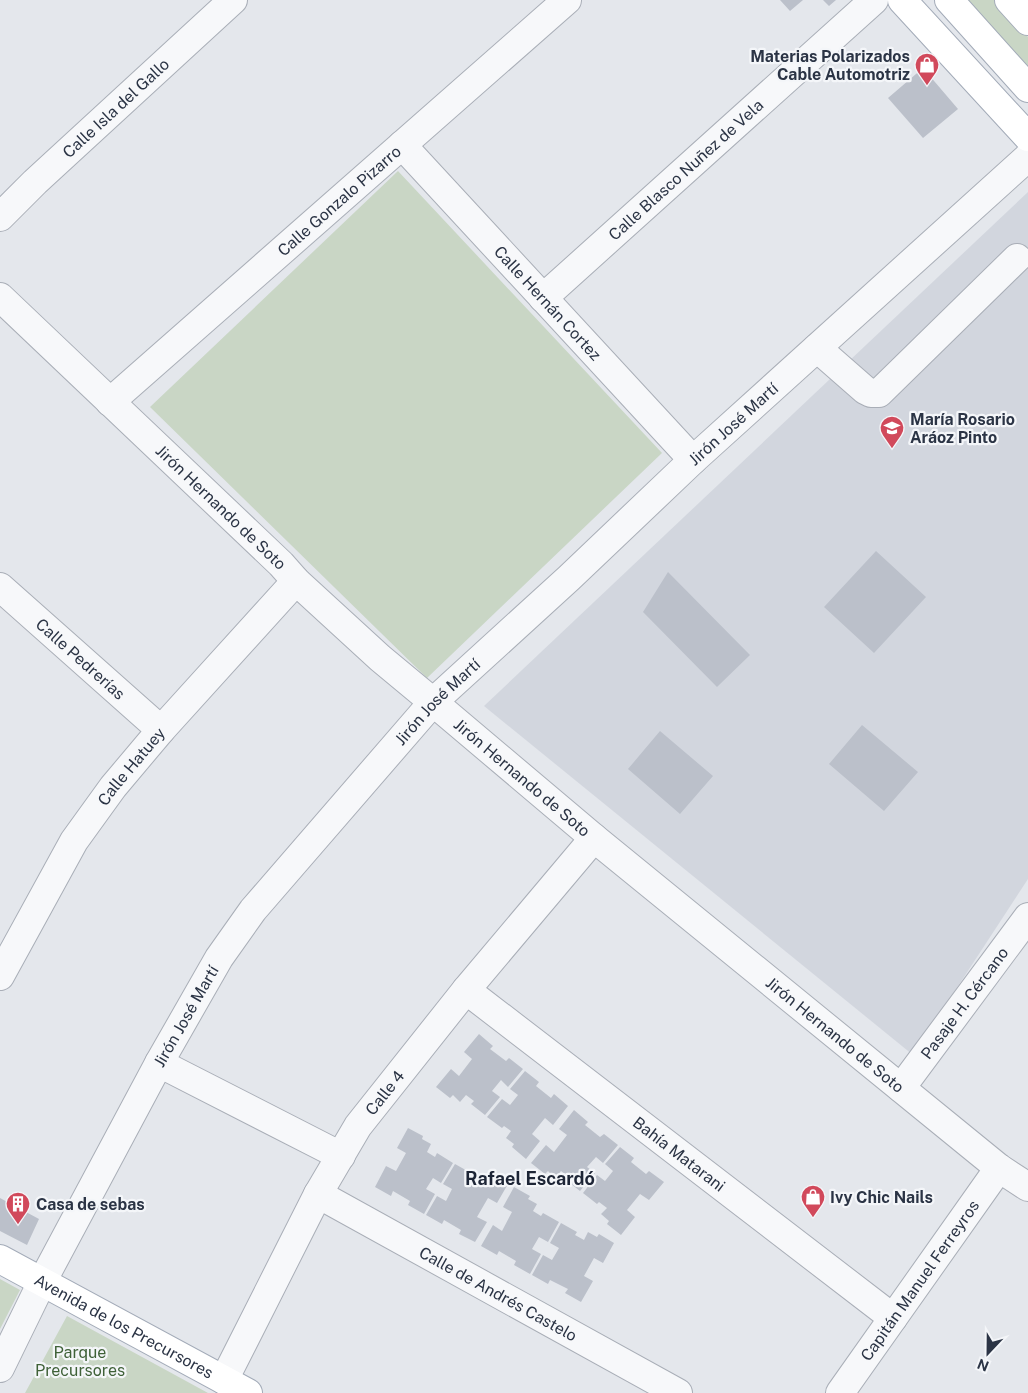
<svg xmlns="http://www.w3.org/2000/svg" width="1028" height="1393" font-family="'Public Sans',sans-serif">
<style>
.built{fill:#d2d6de}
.green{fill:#c9d6c5}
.building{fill:#bbc0ca}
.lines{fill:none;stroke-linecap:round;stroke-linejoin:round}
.minor-casing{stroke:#a9aeb7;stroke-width:30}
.major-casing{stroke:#a3abb8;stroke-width:30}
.minor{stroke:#f7f8fa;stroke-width:28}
.major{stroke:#fff;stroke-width:28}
.labels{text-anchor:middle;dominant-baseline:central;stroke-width:4.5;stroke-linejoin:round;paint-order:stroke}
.poi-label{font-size:16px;font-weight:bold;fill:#2b3445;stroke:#f4f6f9;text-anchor:start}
.street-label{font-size:16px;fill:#2b3445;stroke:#f4f6f9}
.park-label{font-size:16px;fill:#3f6138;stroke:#f4f6f9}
.neighbourhood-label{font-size:18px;font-weight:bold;fill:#1d2536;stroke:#f4f6f9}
</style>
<rect width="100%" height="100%" fill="#e4e7ec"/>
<path class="built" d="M1028 192V879L913 1055 484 706Z"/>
<path class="green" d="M966 0H996L1028 37V73Z
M398 171 662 453 427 678 150 407Z
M0 1279 20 1290 0 1329Z
M67 1316 208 1393H25Z"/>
<path class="building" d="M780 0H803L790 11Z
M823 0H836L829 6Z
M923 68 958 109 923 138 888 98Z
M876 551 926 597 874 653 824 607Z
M668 572 750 655 717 687 643 612Z
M862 725 918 772 884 811 829 764Z
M660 731 713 776 680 814 628 769Z
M479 1034 493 1046 490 1049 506 1061 509 1058 523 1069 508 1087 501 1080 492 1091 500 1097 485 1115 471 1104 474 1101 466 1095 460 1102 453 1095 450 1098 436 1087 451 1069 459 1076 472 1059 464 1052Z
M525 1071 539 1082 536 1086 551 1098 554 1094 568 1106 553 1125 545 1118 532 1134 540 1141 526 1159 512 1147 514 1144 506 1138 511 1131 504 1126 502 1128 487 1117 502 1099 510 1105 518 1095 510 1089Z
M574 1110 588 1122 585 1125 600 1137 604 1134 618 1145 603 1163 596 1157 587 1167 595 1173 580 1191 566 1180 569 1177 561 1171 555 1178 548 1171 545 1174 531 1163 546 1145 554 1152 567 1135 559 1129Z
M408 1128 423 1136 422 1139 431 1144 427 1152 435 1157 437 1153 453 1163 441 1183 433 1178 426 1189 435 1194 424 1214 408 1205 410 1201 393 1191 391 1196 375 1187 386 1166 396 1171 406 1153 397 1148Z
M620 1147 634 1158 631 1162 646 1174 649 1171 664 1182 649 1200 640 1194 627 1210 635 1217 621 1235 607 1224 609 1221 601 1214 607 1208 599 1202 597 1204 583 1193 597 1175 605 1181 613 1171 605 1164Z
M455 1164 471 1173 469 1176 477 1181 482 1173 491 1178 493 1175 508 1184 497 1203 488 1198 477 1217 487 1222 475 1242 459 1234 461 1230 444 1220 442 1224 426 1215 437 1196 446 1201 452 1189 443 1184Z
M514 1187 530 1196 528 1199 537 1204 533 1211 541 1216 543 1213 559 1222 548 1242 539 1237 532 1249 541 1254 530 1274 514 1265 516 1261 499 1251 497 1255 481 1246 493 1225 502 1231 512 1212 503 1207Z
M0 1198 39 1219 27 1245 0 1231Z
M561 1223 577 1232 575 1235 584 1240 588 1232 597 1237 599 1234 614 1243 603 1263 594 1258 584 1276 593 1281 581 1302 565 1293 568 1289 550 1280 548 1284 532 1275 543 1255 552 1260 559 1248 550 1243Z"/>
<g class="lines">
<defs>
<g id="minor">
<path id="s1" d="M402 145 693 460"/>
<path id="s2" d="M0 217 35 182 233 0"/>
<path id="s3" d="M0 297 281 564 296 581 380 658 433 702 594 838 999 1168 1028 1187"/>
<path id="s4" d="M543 298 874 0"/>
<path d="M817 348 865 390 871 393H879L1017 258"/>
<path id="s5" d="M110 402 567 0"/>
<path id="s6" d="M0 587 161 730"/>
<path id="s7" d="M0 976 74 841 113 787 161 730 296 581"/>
<path id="s8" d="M466 990 893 1318"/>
<path d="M159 1063 341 1156"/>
<path id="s9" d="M901 1088 1028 917"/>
<path id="s10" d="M318 1194 678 1393"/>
<path id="s11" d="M0 1368 42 1282 159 1063 219 958 253 910 433 702 569 578 693 460 1028 157"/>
<path id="s12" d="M224 1380 318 1194 358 1126 466 990 594 838"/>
<path id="s13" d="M840 1393 999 1168"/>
</g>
<g id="major">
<path d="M902 0 1028 137"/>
<path d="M949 0 1028 88"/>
<path d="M1009 0 1028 21"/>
<path id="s14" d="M0 1259 248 1393"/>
</g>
</defs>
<use href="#minor" class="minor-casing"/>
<use href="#major" class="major-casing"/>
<use href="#minor" class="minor"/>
<use href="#major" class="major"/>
</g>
<defs>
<symbol id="shop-pin" viewBox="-11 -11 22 30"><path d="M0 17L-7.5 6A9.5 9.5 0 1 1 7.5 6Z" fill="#d1495b" stroke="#f4f6f9"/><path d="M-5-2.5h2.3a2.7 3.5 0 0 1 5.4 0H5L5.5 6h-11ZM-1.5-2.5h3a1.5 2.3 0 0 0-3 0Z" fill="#fff"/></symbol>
<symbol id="school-pin" viewBox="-11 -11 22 30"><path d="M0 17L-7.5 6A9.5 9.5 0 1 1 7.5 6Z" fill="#d1495b" stroke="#f4f6f9"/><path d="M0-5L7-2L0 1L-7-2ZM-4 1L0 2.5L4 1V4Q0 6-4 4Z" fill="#fff"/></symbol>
<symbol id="building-pin" viewBox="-11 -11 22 30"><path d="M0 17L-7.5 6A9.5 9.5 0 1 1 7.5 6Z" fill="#d1495b" stroke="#f4f6f9"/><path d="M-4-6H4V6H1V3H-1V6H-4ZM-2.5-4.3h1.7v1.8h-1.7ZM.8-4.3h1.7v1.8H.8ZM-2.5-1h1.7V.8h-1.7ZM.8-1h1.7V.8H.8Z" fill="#fff"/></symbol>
</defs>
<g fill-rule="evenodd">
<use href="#shop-pin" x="913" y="51" width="28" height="38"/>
<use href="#school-pin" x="878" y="414" width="28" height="38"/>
<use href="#shop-pin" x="799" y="1183" width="28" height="38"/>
<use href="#building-pin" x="4" y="1190" width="28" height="38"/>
</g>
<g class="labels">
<g class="poi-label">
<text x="910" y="56" text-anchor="end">Materias Polarizados<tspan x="910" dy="18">Cable Automotriz</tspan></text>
<text x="910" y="419">María Rosario<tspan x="910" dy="18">Aráoz Pinto</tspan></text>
<text x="830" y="1197">Ivy Chic Nails</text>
<text x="36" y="1204">Casa de sebas</text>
</g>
<g class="street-label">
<text stroke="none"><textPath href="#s2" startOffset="159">Calle Isla del Gallo</textPath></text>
<text stroke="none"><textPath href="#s4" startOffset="192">Calle Blasco Nuñez de Vela</textPath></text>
<text stroke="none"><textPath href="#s5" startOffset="305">Calle Gonzalo Pizarro</textPath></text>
<text stroke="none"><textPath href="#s1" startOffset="215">Calle Hernán Cortez</textPath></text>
<text stroke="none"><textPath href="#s11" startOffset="1208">Jirón José Martí</textPath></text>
<text stroke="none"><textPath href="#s3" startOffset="305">Jirón Hernando de Soto</textPath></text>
<text stroke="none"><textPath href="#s6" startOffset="108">Calle Pedrerías</textPath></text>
<text stroke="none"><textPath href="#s11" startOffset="802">Jirón José Martí</textPath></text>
<text stroke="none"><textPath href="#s7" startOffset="248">Calle Hatuey</textPath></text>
<text stroke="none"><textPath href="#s3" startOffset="710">Jirón Hernando de Soto</textPath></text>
<text stroke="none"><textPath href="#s9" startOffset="106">Pasaje H. Cércano</textPath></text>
<text stroke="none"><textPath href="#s11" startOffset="398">Jirón José Martí</textPath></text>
<text stroke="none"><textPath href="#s3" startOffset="1115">Jirón Hernando de Soto</textPath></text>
<text stroke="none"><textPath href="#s12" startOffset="330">Calle 4</textPath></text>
<text stroke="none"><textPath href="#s8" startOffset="269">Bahía Matarani</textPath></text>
<text stroke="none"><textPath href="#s13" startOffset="138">Capitán Manuel Ferreyros</textPath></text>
<text stroke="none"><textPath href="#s10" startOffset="206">Calle de Andrés Castelo</textPath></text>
<text stroke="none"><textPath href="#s14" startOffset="141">Avenida de los Precursores</textPath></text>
</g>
<g class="park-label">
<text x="80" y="1352">Parque<tspan x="80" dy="18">Precursores</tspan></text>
</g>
<g class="neighbourhood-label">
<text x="530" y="1178">Rafael Escardó</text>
</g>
</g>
<g transform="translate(988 1353) rotate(202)" stroke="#f4f6f9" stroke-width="4" paint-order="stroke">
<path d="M0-4L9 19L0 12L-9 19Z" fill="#2b3445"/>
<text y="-8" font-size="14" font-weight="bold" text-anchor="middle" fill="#2b3445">N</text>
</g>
</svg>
